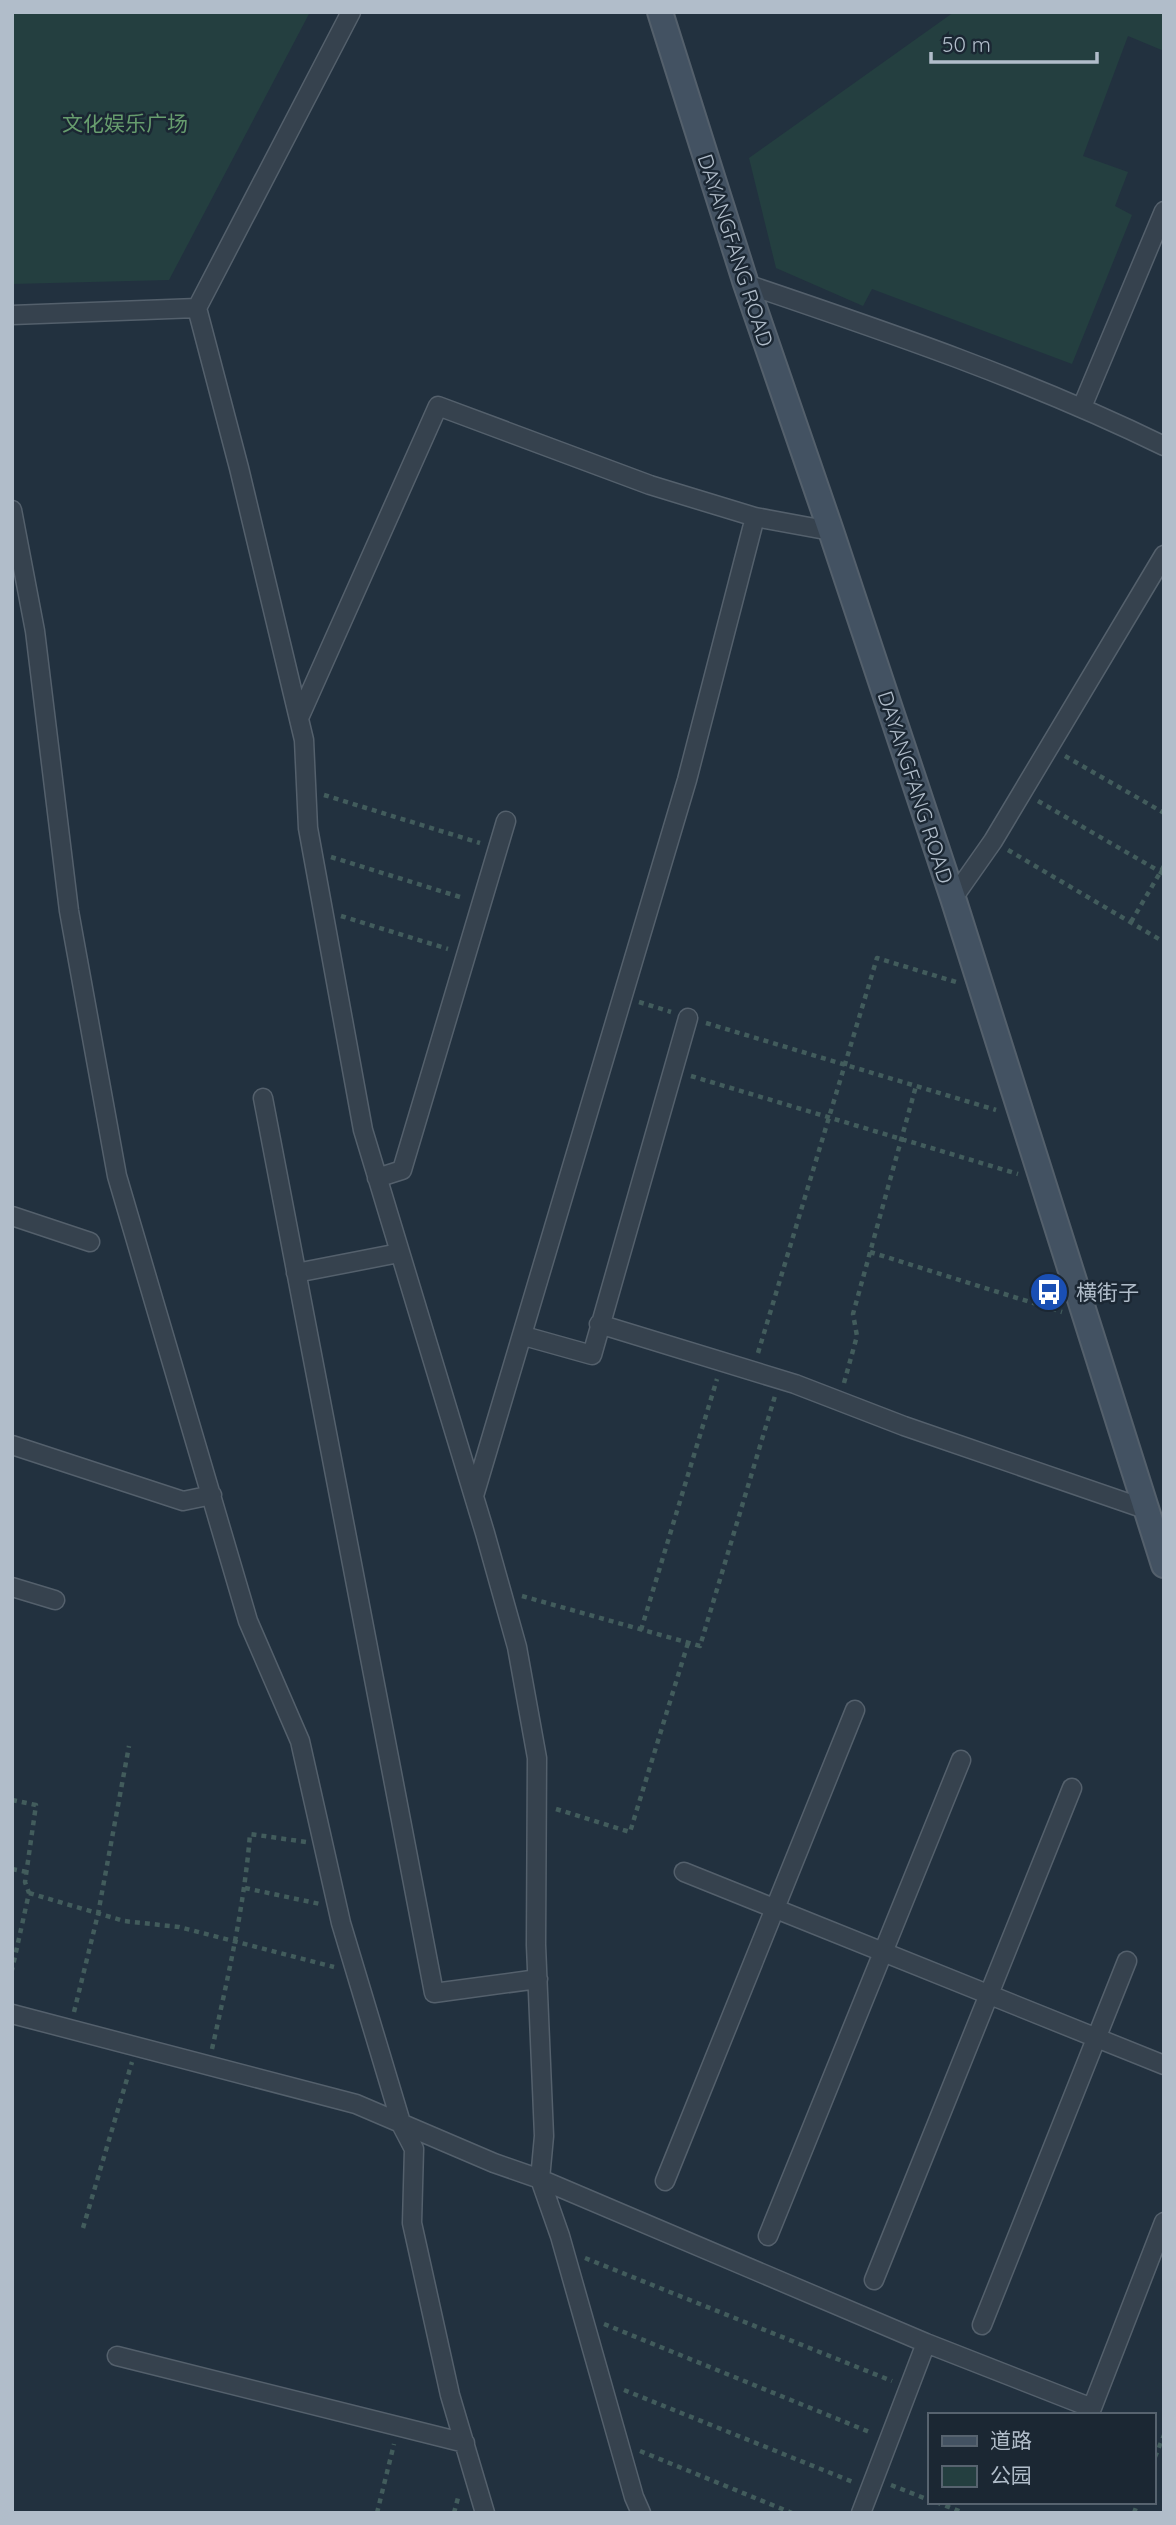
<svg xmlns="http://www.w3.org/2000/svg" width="1176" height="2525" font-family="Quicksand,'Noto Sans SC',sans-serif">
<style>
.green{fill:#243f40}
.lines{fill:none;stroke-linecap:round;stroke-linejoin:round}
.minor-casing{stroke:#54606c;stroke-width:21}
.secondary-casing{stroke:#54606c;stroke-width:28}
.path{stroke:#425c5c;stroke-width:4.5;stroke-dasharray:5 5;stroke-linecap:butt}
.minor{stroke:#36424e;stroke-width:18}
.secondary{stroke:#435262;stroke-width:24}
.labels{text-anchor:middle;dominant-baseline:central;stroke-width:5;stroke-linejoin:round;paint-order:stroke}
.park-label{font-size:21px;fill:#679d6e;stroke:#1b2733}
.street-label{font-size:21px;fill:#b1bdca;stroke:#1b2733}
.poi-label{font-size:21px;fill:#b1bdca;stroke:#1b2733;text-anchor:start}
</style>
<rect width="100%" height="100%" fill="#22313f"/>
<path class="green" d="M12 12H310L169 280 12 284Z
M954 12H1164V51L1128 36 1083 156 1128 172 1115 206 1132 215 1072 364 872 289 863 306 776 268 749 158Z"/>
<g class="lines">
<defs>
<path id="minor" d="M746 284C888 332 1029 380 1164 446
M197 308 239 468 304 740 308 828 363 1130 485 1533 517 1647 537 1758 536 1945 544 2136 540 2179 560 2236 634 2497 641 2513
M12 315 197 308 351 12
M1082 407 1164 211
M12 510 35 631 69 911 117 1176 248 1621 300 1741 341 1923 402 2126 414 2149 412 2223 450 2395 485 2513
M299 718 438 406 650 485 755 517 831 531
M953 898 993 841 1164 555
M263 1098 434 1993 538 1979
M377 1178 402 1170 506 821
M12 1216 90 1242
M296 1273 399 1253
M599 1324 795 1384 904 1426 1145 1509
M524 1336 592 1355 688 1018
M12 1445 183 1501 212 1495
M474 1496 687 780 755 517
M12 1587 55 1600
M684 1872 1164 2065
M12 2014 356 2104 494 2163 540 2179 926 2343
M665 2181 855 1710
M768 2236 961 1760
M874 2280 1072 1788
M982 2325 1127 1961
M117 2356 465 2443
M861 2513 926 2343 1092 2408 1164 2222"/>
<path id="secondary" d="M660 12 746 284 831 531 953 898 1164 1565"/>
</defs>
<use href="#minor" class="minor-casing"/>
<use href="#secondary" class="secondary-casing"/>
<path class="path" d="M1065 756 1164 813
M324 795 480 843
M1038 801 1164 874
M1008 850 1164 942
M331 857 460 897
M341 916 448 949
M1131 922 1164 866
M639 1002 671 1012
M706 1023 996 1110
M691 1076 1018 1174
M870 1252 1062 1312
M758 1353 877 958 956 982
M844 1383 857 1336 853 1314 916 1086
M522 1596 700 1646 775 1396
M641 1630 717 1379
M12 1800 36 1805 25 1882 29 1893 12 1970
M556 1809 630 1832 688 1643
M12 1869 27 1872
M245 1888 320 1904
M29 1893 124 1921 179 1927 334 1967
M74 2012 98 1914 129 1746
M212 2049C228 1977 244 1908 250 1834L306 1842
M83 2228 132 2062
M585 2258 892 2381
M604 2324 872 2433
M624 2390 853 2482
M640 2451 792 2513
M1155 2457 1164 2435
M891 2485 929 2500
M936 2502 964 2513
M377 2513 394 2444
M454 2513 459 2494
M1134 2513 1138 2502"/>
<use href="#minor" class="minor"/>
<use href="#secondary" class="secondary"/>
</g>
<defs>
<symbol id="bus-disc" viewBox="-11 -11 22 22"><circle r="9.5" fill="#1a4fb4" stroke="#1b2733"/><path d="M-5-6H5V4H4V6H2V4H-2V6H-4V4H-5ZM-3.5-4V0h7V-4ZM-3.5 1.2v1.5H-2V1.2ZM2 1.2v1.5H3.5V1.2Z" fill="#fff"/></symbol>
</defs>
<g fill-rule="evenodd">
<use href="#bus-disc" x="1027" y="1270" width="44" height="44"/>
</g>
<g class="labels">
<g class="park-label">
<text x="125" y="123">文化娱乐广场</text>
</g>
<g class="street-label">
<text transform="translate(736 250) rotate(72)">DAYANGFANG ROAD</text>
<text transform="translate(916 787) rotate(72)">DAYANGFANG ROAD</text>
</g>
<g class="poi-label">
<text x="1076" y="1292">横街子</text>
</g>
</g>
<rect width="1176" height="2525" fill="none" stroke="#b1bdca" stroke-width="28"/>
<rect x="928" y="2413" width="228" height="91" fill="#1b2733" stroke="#57636f" stroke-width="2"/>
<rect x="942" y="2436" width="35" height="10" fill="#435262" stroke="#57636f" stroke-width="2"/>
<text x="990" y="2448" font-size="21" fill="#b1bdca">道路</text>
<rect x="942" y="2466" width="35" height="21" fill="#243f40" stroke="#57636f" stroke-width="2"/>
<text x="990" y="2483" font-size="21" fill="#b1bdca">公园</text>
<path d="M931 52v10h166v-10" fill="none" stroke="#b1bdca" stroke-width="3.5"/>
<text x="942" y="52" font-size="21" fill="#b1bdca" stroke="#1b2733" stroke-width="5" paint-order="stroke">50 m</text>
</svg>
